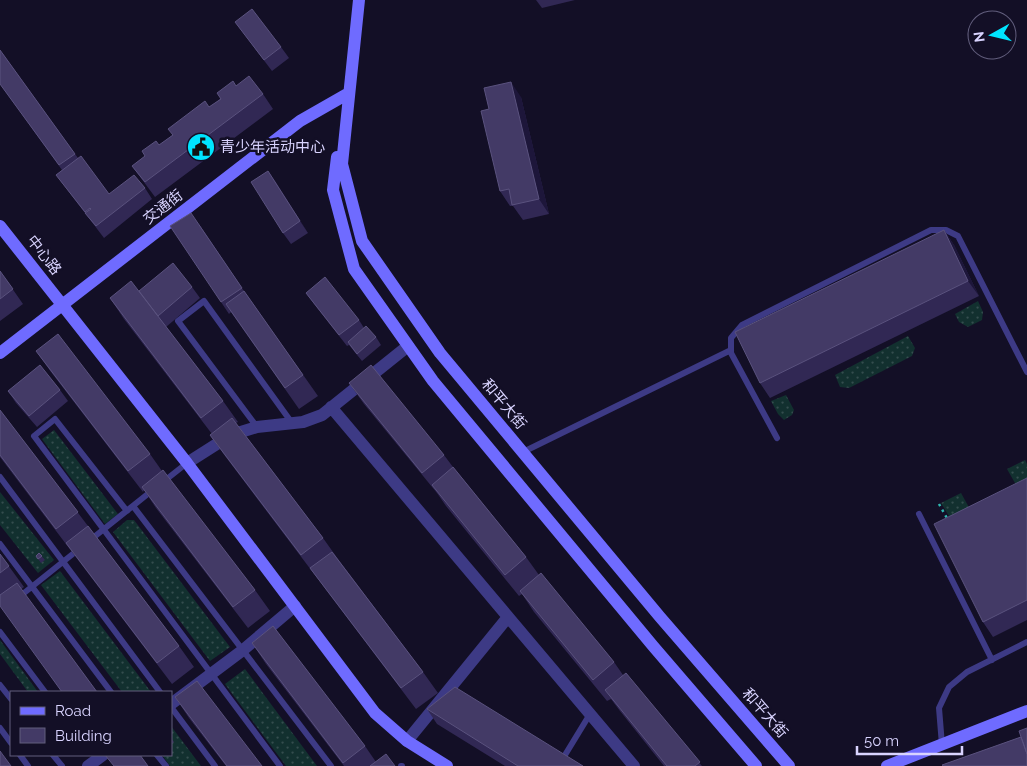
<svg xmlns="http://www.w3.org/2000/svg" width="1027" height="766" font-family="Raleway,'Noto Sans SC',sans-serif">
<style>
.grass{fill:url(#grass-dots)}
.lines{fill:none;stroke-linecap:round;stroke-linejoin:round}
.path{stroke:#2fb8b0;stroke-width:2.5;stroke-dasharray:2.5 4;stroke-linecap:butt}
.lane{stroke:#3d3a85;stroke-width:6}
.street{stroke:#3d3a85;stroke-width:12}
.secondary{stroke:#6f6bff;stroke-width:12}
.wall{fill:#312854}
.shaded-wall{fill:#1d163a}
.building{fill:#433a66;stroke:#5a527e}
.labels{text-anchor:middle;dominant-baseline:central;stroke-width:5;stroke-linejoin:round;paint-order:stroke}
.poi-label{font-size:15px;fill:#d9d4ff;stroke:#130f26;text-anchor:start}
.street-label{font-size:15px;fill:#d9d4ff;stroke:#130f26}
</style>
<defs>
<pattern id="grass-dots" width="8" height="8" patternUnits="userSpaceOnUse" patternTransform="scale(1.25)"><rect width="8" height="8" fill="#12302f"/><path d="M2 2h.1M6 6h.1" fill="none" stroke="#344d4e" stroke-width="1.8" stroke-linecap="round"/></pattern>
</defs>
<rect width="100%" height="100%" fill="#130f26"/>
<path class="grass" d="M978 301 983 312 982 320 968 327 959 322 955 314Z
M908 336 915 348 912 356 849 388 840 387 835 375Z
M786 395 794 410 792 415 784 420 778 414 771 401Z
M54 430 118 514 105 524 42 439Z
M1025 460 1027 464V494L1023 497 1007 469Z
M0 492 54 560 38 573 0 525Z
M961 493 976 520 958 531 941 503Z
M127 520H134L230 647 210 661 113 532Z
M60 571 151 692H122L41 585Z
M0 640 38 692H28L0 654Z
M245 669 317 766H286L225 684Z
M171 726 201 766H170L162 755H171Z"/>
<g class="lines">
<path class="path" d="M939 504 948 520"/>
<path class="lane" d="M257 427 178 321 204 301 292 423
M777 438 731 353V338L742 325 931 230H946L958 236 1027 372
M523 452 731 350
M0 477 160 692
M163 482 187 463
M133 506 331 766
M127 511 55 419 34 436 280 766
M919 514 992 660
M89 541 154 489
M0 544 111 692
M19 597 79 549
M0 632 45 692
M0 685 11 699
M171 707 215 766
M0 728 11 743
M942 745 939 708 949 687 967 672 1027 642
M20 755 28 766
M53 755 62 766
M157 755 166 766
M565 755 590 714
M401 766H402"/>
<path class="street" d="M331 407 634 766
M187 463 231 435 257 427 303 422 322 415 408 346
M171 704 243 650 295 606
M407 741 508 617
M88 766 103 755"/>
<path class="secondary" d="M359 0 342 164 362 241 440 353 660 617 789 766
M337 157 333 190 354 269 433 381 653 646 756 766
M0 226 187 463 375 713 407 741 447 766
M0 353 300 121 349 93
M887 766 1027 711"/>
</g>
<path class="wall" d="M536 0H575L542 8Z
M235 22 281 47 289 58 272 71Z
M0 50 78 158 109 194 145 188 152 199 104 238 56 175 62 170 0 84Z
M236 86 263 94 273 109 155 197 132 166 220 99Z
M521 97 549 214 523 220 513 206H510L500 191 489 109Z
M268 171 308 233 291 244 283 233Z
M199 224 244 291 318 396 299 409 231 312 229 314 221 302Z
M944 230 954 245 979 296 770 398 760 383Z
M0 271 23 304 0 321Z
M192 287 200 298 166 327 223 401 238 422 236 423 323 538 338 559 423 672 438 693 416 709 225 456 210 435 212 434 124 319 110 298 139 291Z
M306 293 359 320 364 328 376 337 381 345 362 361 349 345 347 346 314 304Z
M36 351 150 454 162 471 255 590 270 611 248 628 156 508 144 490 143 492 51 372Z
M349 383 444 455 453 467 526 557 539 575 614 662 623 675 702 766H664L620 711 611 699 607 701 534 612 522 594 519 596 446 506 437 493 364 404Z
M60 390 68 401 37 427 16 403 8 391Z
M0 410 179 646 194 667 172 684 0 457Z
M1027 478V620L993 637 983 622Z
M39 553 45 560 41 563 36 556Z
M0 554 24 587 0 606Z
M252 643 365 746 376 762 395 766H344L266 664Z
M175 697 262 766H226L189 718Z
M427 709 583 766H505L437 724Z
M171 738 174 742 171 744Z"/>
<path class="shaded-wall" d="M511 82 521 97 549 214 539 199Z
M268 171 276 182 308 233 300 221Z
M944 230 954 245 979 296 968 281Z"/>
<path class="building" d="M252 9 281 47 264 60 235 22Z
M0 50 75 154 59 165 0 84Z
M249 76 263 94 145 182 132 166 145 156 142 151 156 141 159 145 173 135 168 129 205 101 209 107 221 99 217 93 233 81 236 86Z
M511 82 539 199 512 205 509 189 500 191 481 111 489 109 484 88Z
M81 156 109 194 134 175 145 188 96 226 85 213 91 209 90 208 85 212 56 175Z
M268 171 300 221 283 233 251 182Z
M191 213 242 288 221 302 170 226Z
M944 230 968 281 760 383 735 332Z
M173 263 192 287 158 316 139 291Z
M0 271 13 289 0 299Z
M325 277 359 320 339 335 306 293Z
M131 281 223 401 201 418 110 298Z
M244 291 303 375 285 388 226 304Z
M366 326 376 337 357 354 348 342Z
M58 334 150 454 128 471 36 351Z
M40 365 60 390 29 416 8 391Z
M371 365 444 455 422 473 349 383Z
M0 410 78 512 56 529 0 455Z
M232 418 323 538 301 555 210 435Z
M453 467 526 557 505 575 432 485Z
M163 470 255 590 233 607 142 487Z
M1027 478V600L983 622 934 524Z
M88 526 179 646 157 663 66 543Z
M332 552 423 672 401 688 310 568Z
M39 553 42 556 38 559 36 556Z
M0 554 9 566 0 573Z
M541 573 614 662 593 680 520 591Z
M17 583 97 692H62L0 606V595Z
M273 626 365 746 343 763 252 643Z
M626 673 700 762 695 766H667L605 690Z
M197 681 262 766H227L175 697Z
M455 687 583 766H518L427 709Z
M1027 728V754L1019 731Z
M1021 737 1027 754V766H943L942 765Z
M0 751 11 766H0Z
M386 754 395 766H370Z
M105 755H140L148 766H114Z"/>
<defs>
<symbol id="civic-disc" viewBox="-11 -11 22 22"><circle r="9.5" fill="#00e5ff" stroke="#130f26"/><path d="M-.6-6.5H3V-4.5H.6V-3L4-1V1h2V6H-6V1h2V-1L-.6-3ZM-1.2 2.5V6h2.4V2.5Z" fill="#111"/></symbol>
</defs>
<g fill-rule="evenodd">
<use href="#civic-disc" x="185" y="131" width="32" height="32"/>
</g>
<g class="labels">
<g class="poi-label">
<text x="220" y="147">青少年活动中心</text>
</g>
<g class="street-label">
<text transform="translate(163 207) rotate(-38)">交通街</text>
<text transform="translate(44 255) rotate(52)">中心路</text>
<text transform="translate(504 404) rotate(50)">和平大街</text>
<text transform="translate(765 713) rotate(49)">和平大街</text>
</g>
</g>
<rect x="10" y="691" width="162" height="65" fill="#130f26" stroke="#625e7d"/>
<rect x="20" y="707" width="25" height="8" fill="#6f6bff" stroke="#625e7d"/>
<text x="55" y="716" font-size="15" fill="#d9d4ff">Road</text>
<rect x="20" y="728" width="25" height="15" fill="#433a66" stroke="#625e7d"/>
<text x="55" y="741" font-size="15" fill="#d9d4ff">Building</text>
<g transform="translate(992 35) rotate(262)"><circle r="24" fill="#130f26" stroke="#625e7d"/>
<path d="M0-4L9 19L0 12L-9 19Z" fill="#00e5ff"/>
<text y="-8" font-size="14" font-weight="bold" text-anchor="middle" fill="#d9d4ff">N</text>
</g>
<path d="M857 746v8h105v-8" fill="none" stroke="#d9d4ff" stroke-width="2.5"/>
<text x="864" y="746" font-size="15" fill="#d9d4ff" stroke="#130f26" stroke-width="4" paint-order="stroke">50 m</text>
</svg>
